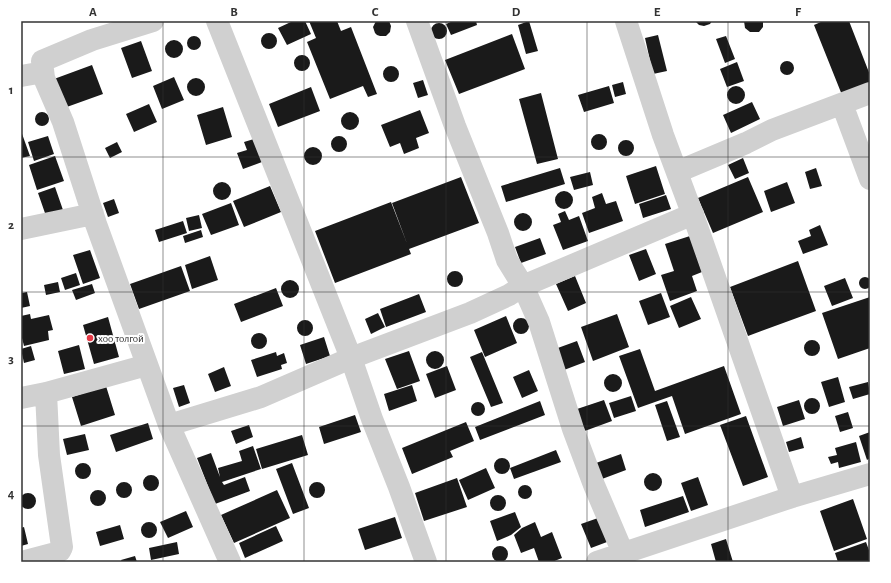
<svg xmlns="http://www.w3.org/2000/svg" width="891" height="583" font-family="'Alegreya Sans',sans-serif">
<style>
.building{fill:#1a1a1a}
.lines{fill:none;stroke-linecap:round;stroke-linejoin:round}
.minor{stroke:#d0d0d0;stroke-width:22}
.grid{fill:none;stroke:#333;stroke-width:1;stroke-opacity:0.55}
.poi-dot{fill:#e63946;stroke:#fff;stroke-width:1.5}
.labels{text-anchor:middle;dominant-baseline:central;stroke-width:4;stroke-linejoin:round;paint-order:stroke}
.poi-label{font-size:11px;fill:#333;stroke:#fff;text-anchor:start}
.neatline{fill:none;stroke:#333;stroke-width:1.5}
.grid-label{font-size:13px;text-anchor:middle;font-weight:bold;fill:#333}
</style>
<rect width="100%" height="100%" fill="#fff"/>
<path class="building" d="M293 21H305L311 34 287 45 278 28Z
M309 21H337L341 31 351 27 377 94 368 97 363 86 330 99 307 42 316 38Z
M376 21H389L391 26 390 32 386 36H380L377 35 375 33 373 27Z
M453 21H476L477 25 451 35 446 24Z
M529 21 538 51 526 54 518 25Z
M695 21H712L710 24 704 26 699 25Z
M744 21H763V27L759 32H750L745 28Z
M823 21H849L870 75V90L844 100 814 25Z
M431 31a8 8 0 1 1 16 0a8 8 0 1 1-16 0Z
M261 41a8 8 0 1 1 16 0a8 8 0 1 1-16 0Z
M512 34 525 69 459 94 445 60Z
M658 35 667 71 653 74 645 38Z
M187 43a7 7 0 1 1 14 0a7 7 0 1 1-14 0Z
M726 36 735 59 725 63 716 39Z
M165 49a9 9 0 1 1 18 0a9 9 0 1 1-18 0Z
M141 41 152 71 132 78 121 48Z
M294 63a8 8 0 1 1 16 0a8 8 0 1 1-16 0Z
M780 68a7 7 0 1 1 14 0a7 7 0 1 1-14 0Z
M737 62 744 81 727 87 720 69Z
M92 65 103 94 64 108 54 79Z
M383 74a8 8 0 1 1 16 0a8 8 0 1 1-16 0Z
M174 77 184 100 162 109 153 86Z
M187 87a9 9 0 1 1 18 0a9 9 0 1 1-18 0Z
M423 80 428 95 418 98 413 83Z
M623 82 626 94 615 97 612 85Z
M727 95a9 9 0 1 1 18 0a9 9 0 1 1-18 0Z
M609 86 614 103 584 112 578 95Z
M311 87 320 111 278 127 269 104Z
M541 93 558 159 537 164 519 99Z
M752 102 760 119 731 133 723 115Z
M149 104 157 122 134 132 126 114Z
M223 107 232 137 206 145 197 115Z
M420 110 429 133 416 138 419 148 404 154 400 143 390 147 381 125Z
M35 119a7 7 0 1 1 14 0a7 7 0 1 1-14 0Z
M341 121a9 9 0 1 1 18 0a9 9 0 1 1-18 0Z
M21 131 30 156 21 158Z
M591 142a8 8 0 1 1 16 0a8 8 0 1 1-16 0Z
M331 144a8 8 0 1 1 16 0a8 8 0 1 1-16 0Z
M48 136 54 154 34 161 28 142Z
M254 139 262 162 243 169 237 153 247 150 244 142Z
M618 148a8 8 0 1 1 16 0a8 8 0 1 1-16 0Z
M117 142 122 152 110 158 105 148Z
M304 156a9 9 0 1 1 18 0a9 9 0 1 1-18 0Z
M55 156 64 181 37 190 29 165Z
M743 158 749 173 735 179 728 165Z
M656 166 665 194 635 204 626 176Z
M560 168 565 184 506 202 501 186Z
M816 168 822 186 810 189 805 172Z
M590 172 593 185 574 190 570 177Z
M461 177 479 223 409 249 392 203Z
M748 177 763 212 713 233 698 198Z
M213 191a9 9 0 1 1 18 0a9 9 0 1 1-18 0Z
M787 182 795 203 771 212 764 191Z
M270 186 281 212 244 227 233 201Z
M55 187 63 210 46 216 38 193Z
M555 200a9 9 0 1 1 18 0a9 9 0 1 1-18 0Z
M602 193 606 204 616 201 623 221 589 233 582 213 595 208 592 197Z
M666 195 671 209 643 218 639 204Z
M114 199 119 213 108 217 103 203Z
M391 202 411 254 335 283 315 231Z
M231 203 239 225 211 235 202 214Z
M565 211 569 220 579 216 588 241 563 250 553 225 561 222 558 214Z
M514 222a9 9 0 1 1 18 0a9 9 0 1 1-18 0Z
M199 215 202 228 189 231 186 218Z
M183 221 187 233 159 242 155 230Z
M820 225 828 245 803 254 798 241 811 236 809 230Z
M201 230 203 237 185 243 183 236Z
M690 236 702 272 692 276 697 291 670 301 661 275 674 271 665 244Z
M540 238 546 254 521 263 515 247Z
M646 249 656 274 639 281 629 255Z
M90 250 100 278 83 284 73 255Z
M210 256 218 280 192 289 185 265Z
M798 261 816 311 748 336 730 287Z
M181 266 190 291 139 309 130 284Z
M447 279a8 8 0 1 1 16 0a8 8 0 1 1-16 0Z
M76 273 80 285 65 290 61 278Z
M575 276 586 303 568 311 556 284Z
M859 283a6 6 0 1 1 12 0a6 6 0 1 1-12 0Z
M845 278 853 298 832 306 824 286Z
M281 289a9 9 0 1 1 18 0a9 9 0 1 1-18 0Z
M58 282 60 292 46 295 44 285Z
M92 284 95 293 76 300 72 290Z
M276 288 283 306 241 322 234 304Z
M27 292 30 306 21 308V293Z
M661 293 670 317 648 325 639 301Z
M419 294 426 312 386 327 380 309Z
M691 297 701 319 679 328 670 306Z
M870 297V348L838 359 822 313Z
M378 313 385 327 371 334 365 319Z
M30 314 31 319 49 315 53 330 48 331 49 340 24 346 21 334V316Z
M617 314 629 347 593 361 581 327Z
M506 316 517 343 485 357 474 330Z
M108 317 119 357 94 364 83 325Z
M513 326a8 8 0 1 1 16 0a8 8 0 1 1-16 0Z
M297 328a8 8 0 1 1 16 0a8 8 0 1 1-16 0Z
M251 341a8 8 0 1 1 16 0a8 8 0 1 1-16 0Z
M324 337 330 356 306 364 300 345Z
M804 348a8 8 0 1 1 16 0a8 8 0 1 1-16 0Z
M577 341 585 362 564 370 555 349Z
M79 345 85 369 64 374 58 351Z
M31 346 35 360 24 363 21 349Z
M640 349 655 391 724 366 741 414 685 434 672 396 638 408 619 356Z
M426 360a9 9 0 1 1 18 0a9 9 0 1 1-18 0Z
M409 351 420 381 397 389 385 359Z
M276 352 277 356 284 353 287 363 281 365 282 369 257 377 251 360Z
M482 352 503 403 491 407 470 357Z
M447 366 456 390 435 398 426 374Z
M224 367 231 386 215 392 208 374Z
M529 370 538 391 522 398 513 377Z
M604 383a9 9 0 1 1 18 0a9 9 0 1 1-18 0Z
M838 377 845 402 829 407 821 382Z
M868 382 870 394 853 399 849 387Z
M184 385 190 403 179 407 173 388Z
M412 385 417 401 389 411 384 394Z
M106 386 115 415 81 426 72 397Z
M631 396 636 411 614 418 609 403Z
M804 406a8 8 0 1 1 16 0a8 8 0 1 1-16 0Z
M604 400 612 421 582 432 574 410Z
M799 400 805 419 783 426 777 407Z
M540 401 545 415 480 440 475 427Z
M667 401 680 437 667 441 655 405Z
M471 409a7 7 0 1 1 14 0a7 7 0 1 1-14 0Z
M848 412 853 428 840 432 835 416Z
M355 415 361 432 324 444 319 427Z
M746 416 768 477 743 486 720 425Z
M466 422 474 441 450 451 453 457 412 474 402 448Z
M148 423 153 439 116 452 110 435Z
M249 425 253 437 236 444 231 431Z
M870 432V458L867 460 859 436Z
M85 434 89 450 67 455 63 439Z
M302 435 308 455 262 469 256 449Z
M801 437 804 448 789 452 786 442Z
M856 442 861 462 839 468 838 462 831 464 828 457 837 455 835 448Z
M253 446 261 469 222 482 224 485 245 477 250 491 215 504 197 458 211 453 220 477 218 468 242 461 239 451Z
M556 450 561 462 514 479 510 468Z
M621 454 626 470 602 479 596 463Z
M494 466a8 8 0 1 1 16 0a8 8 0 1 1-16 0Z
M75 471a8 8 0 1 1 16 0a8 8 0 1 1-16 0Z
M292 463 309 508 293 514 276 469Z
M486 468 495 488 468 500 459 480Z
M644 482a9 9 0 1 1 18 0a9 9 0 1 1-18 0Z
M143 483a8 8 0 1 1 16 0a8 8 0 1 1-16 0Z
M698 477 708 505 691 511 681 483Z
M457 478 467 507 424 521 415 493Z
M116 490a8 8 0 1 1 16 0a8 8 0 1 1-16 0Z
M309 490a8 8 0 1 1 16 0a8 8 0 1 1-16 0Z
M518 492a7 7 0 1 1 14 0a7 7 0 1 1-14 0Z
M90 498a8 8 0 1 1 16 0a8 8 0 1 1-16 0Z
M277 490 290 518 234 543 221 515Z
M20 501a8 8 0 1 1 16 0a8 8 0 1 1-16 0Z
M490 503a8 8 0 1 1 16 0a8 8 0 1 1-16 0Z
M683 496 689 512 645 527 640 510Z
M853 499 867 539 834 551 820 511Z
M186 511 193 527 168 538 160 522Z
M515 512 521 527 511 535 497 541 490 521Z
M395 517 402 538 365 550 358 529Z
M598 518 607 542 591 548 581 524Z
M141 530a8 8 0 1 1 16 0a8 8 0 1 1-16 0Z
M535 522 541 537 552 532 562 558 552 562H539L534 548 521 553 514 535 522 528Z
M120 525 124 539 100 546 96 532Z
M276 526 283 541 245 558 239 543Z
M24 527 28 544 21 546V528Z
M726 539 733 562H716L711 544Z
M177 542 179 554 151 560 149 548Z
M866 542 870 553V562H838L835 553Z
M492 554a8 8 0 1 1 16 0a8 8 0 1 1-16 0Z
M135 556 137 562H122L121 560Z"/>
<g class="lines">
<path class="minor" d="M217 21 351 358 372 419 399 487 426 562
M417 21 455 126 498 233 507 260 523 286 539 322 573 429 594 485 623 553
M626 21 663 135 698 229 792 497
M21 76 38 73 44 78 63 122 96 224 169 425 230 562
M44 78 42 61 92 40 153 21
M842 104 870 179
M677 172 746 143 772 130 870 93
M21 229 93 214
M21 398 46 393 147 365
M169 425 261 397 351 358 470 313 509 295 523 286 693 214
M22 562 56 553 60 551 62 547 49 455 46 393
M597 562 792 497 870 474"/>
</g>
<path class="grid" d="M163 21V562M304 21V562M446 21V562M587 21V562M728 21V562M21 157H870M21 292H870M21 426H870"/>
<circle class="poi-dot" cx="90" cy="338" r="4"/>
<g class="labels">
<g class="poi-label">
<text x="98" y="338">хоо толгой</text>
</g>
</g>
<rect width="891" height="583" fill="none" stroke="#ffffff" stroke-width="44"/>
<rect x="22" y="22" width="847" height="539" class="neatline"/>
<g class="grid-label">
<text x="93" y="16">A</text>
<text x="234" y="16">B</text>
<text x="375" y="16">C</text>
<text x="516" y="16">D</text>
<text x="657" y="16">E</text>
<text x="798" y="16">F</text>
<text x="11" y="94">1</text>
<text x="11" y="229">2</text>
<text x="11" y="363">3</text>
<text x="11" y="498">4</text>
</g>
</svg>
